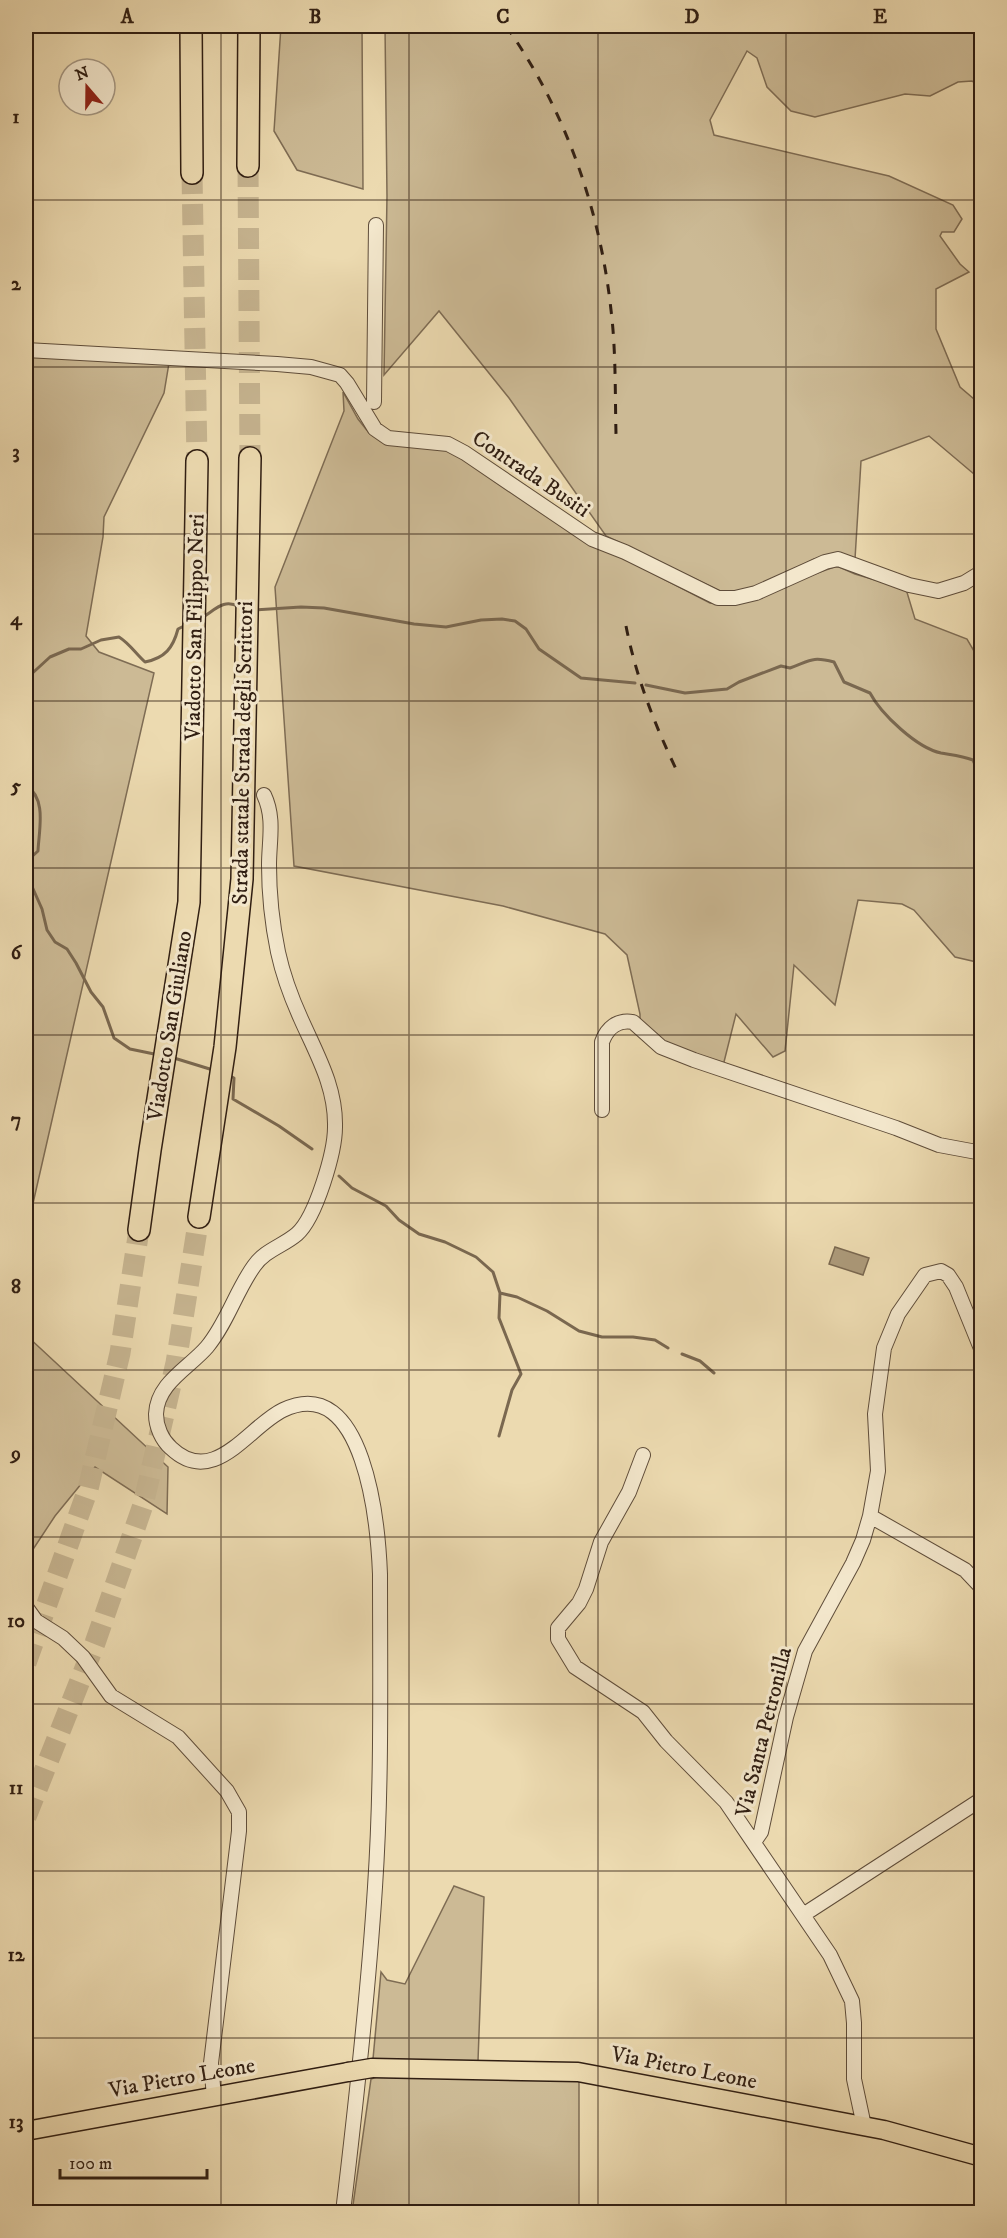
<svg xmlns="http://www.w3.org/2000/svg" width="1007" height="2238" font-family="'IM FELL DW Pica',serif">
<style>
.green{fill:#ccba95;stroke:#7e6c54;stroke-width:1.5}
.water{fill:#ac9a7a;stroke:#7a6850;stroke-width:1.5}
.lines{fill:none;stroke-linecap:round;stroke-linejoin:round}
.stream{stroke:#7a6850;stroke-width:3}
.highway-tunnel{stroke:#c6b490;stroke-width:21;stroke-dasharray:21 10;stroke-linecap:butt}
.minor-casing{stroke:#5f4d3a;stroke-width:16}
.major-casing{stroke:#301e12;stroke-width:21}
.highway-casing{stroke:#301e12;stroke-width:24}
.minor{stroke:#f3e7cc;stroke-width:14}
.major{stroke:#ecdab0;stroke-width:18}
.highway{stroke:#ecdab0;stroke-width:21}
.rail{stroke:#301e12;stroke-width:3;stroke-dasharray:10 10;stroke-linecap:butt}
.major-bridge-casing{stroke:#301e12;stroke-width:21;stroke-linecap:butt}
.major-bridge{stroke:#ecdab0;stroke-width:18}
.grid{fill:none;stroke:#301e12;stroke-width:1.5;stroke-opacity:0.55}
.labels{text-anchor:middle;dominant-baseline:central;stroke-width:6;stroke-linejoin:round;paint-order:stroke}
.street-label{font-size:22px;fill:#301e12;stroke:#f3e7cc}
.neatline{fill:none;stroke:#301e12;stroke-width:2}
.grid-label{font-size:20px;text-anchor:middle;font-weight:bold;fill:#301e12}
</style>
<rect width="100%" height="100%" fill="#ecdab0"/>
<filter id="stains"><feTurbulence type="fractalNoise" baseFrequency=".00333" numOctaves="4"/><feColorMatrix values="0 0 0 0 .2 0 0 0 0 .09 0 0 0 0 .02 0 0 0 .5 -.17"/></filter>
<radialGradient id="worn" r=".72"><stop offset=".6" stop-color="#630" stop-opacity="0"/><stop offset="1" stop-color="#630" stop-opacity=".3"/></radialGradient>
<path class="green" d="M281 26H362L363 189 297 170 274 131Z
M385 26H981V88L972 81 958 82 930 96 905 94 815 117 791 111 767 87 757 58 747 51 710 120 714 135 889 176 953 205 962 219 954 232H942L940 236 960 264 969 272 936 289V329L960 387 981 405V480L929 436 861 461 855 559 828 556 814 559 758 587 737 592 720 591 606 536 509 398 439 311 384 375 387 196Z
M26 350 170 357 164 393 104 517 103 537 86 636 99 652 154 673 26 1234V837L29 819 26 809Z
M343 392 358 419 369 433 382 442 449 450 543 511 582 540 631 562 710 603 730 604 837 566 855 574 906 589 915 619 967 639 981 663V963L955 957 914 910 902 904 858 900 835 1005 794 965 785 1051 773 1057 736 1014 722 1070 694 1060 640 1028V1014L627 955 605 934 503 906 294 866 275 587 344 411Z
M26 1335 168 1467 167 1514 95 1467 55 1516 26 1560Z
M454 1886 484 1897 478 2061 373 2059 381 1972 387 1980 405 1984Z
M383 2075 579 2079V2212H352L371 2079Z"/>
<path class="water" d="M835 1247 869 1258 863 1275 829 1264Z"/>
<g class="lines">
<path class="stream" d="M254 610 301 607 324 608 414 624 446 627 481 620 502 619 515 621 526 629 539 649 581 678 635 683
M203 617C215 610 224 598 239 607
M26 679 50 657 69 649H81L101 640 119 637C130 644 135 653 145 662 165 658 173 648 178 629L186 625
M646 685 685 693 727 689 739 682 781 666 790 668C810 661 811 656 834 662L844 682 870 693C881 714 917 748 941 753 952 755 962 756 973 760L978 772 982 774
M26 785C47 799 39 829 38 851L26 862
M26 873 42 909 47 930 55 942 67 949 76 963 91 992 103 1007 114 1038 130 1049 159 1055
M174 1058 213 1070
M228 1075 234 1078 233 1099 279 1126 312 1149
M339 1176 352 1188 386 1206 399 1220 419 1234 445 1242 476 1257 493 1272 500 1293 517 1297 547 1311 579 1331 602 1337H633L655 1340 668 1348
M682 1354 700 1361 714 1373
M499 1436 512 1390 521 1374 499 1318 500 1293"/>
<path class="highway-tunnel" d="M248 166 250 458
M192 173 197 461
M26 1663 88 1489 120 1353 139 1230
M26 1817 95 1643 143 1505 176 1363 199 1217"/>
<defs>
<path id="minor" d="M26 350 277 364 311 367 340 375 347 383 375 429 388 438 448 444 465 453 592 539 625 552 718 598H735L756 593 825 562 838 559 909 585 938 591 964 583 982 572
M374 402 376 225
M264 795C275 818 269 841 269 865 269 894 272 923 278 952 283 975 291 997 301 1019 317 1055 336 1087 335 1127 335 1152 316 1217 297 1234 283 1246 265 1250 254 1266 236 1291 227 1323 207 1347 189 1368 157 1383 156 1414 156 1427 162 1440 171 1448 214 1489 249 1426 283 1410 365 1371 378 1525 380 1574 380 1678 382 1783 375 1887 368 1996 356 2104 343 2212
M602 1110V1042C607 1028 618 1019 633 1022L661 1047 694 1060 896 1128 939 1145 982 1153
M643 1455 629 1492 601 1542 586 1589 579 1603 558 1628V1639L575 1667 643 1712 666 1741 726 1802 830 1955 852 2001 854 2023V2079L864 2126
M870 1516 965 1570 982 1588
M26 1607 36 1621 63 1638 83 1657 111 1696 178 1737 227 1791 239 1812V1831L211 2063 214 2097
M754 1842 761 1832 786 1717 805 1651 853 1563 863 1540 870 1516 878 1471 875 1414 884 1348 898 1314 925 1275 941 1271 948 1275 956 1287 982 1351
M803 1915 982 1799"/>
<path id="major" d="M372 2068 578 2072 884 2130 982 2157
M26 2131 348 2072"/>
<path id="highway" d="M191 26 192 173
M248 166 249 26
M199 1217 225 1047 242 879 250 458
M139 1230 150 1150 189 902 197 461"/>
</defs>
<use href="#minor" class="minor-casing"/>
<use href="#major" class="major-casing"/>
<use href="#highway" class="highway-casing"/>
<use href="#minor" class="minor"/>
<use href="#major" class="major"/>
<use href="#highway" class="highway"/>
<path class="rail" d="M506 26C565 109 600 209 611 310 616 351 615 393 616 434
M626 626C636 677 655 726 678 773"/>
<defs>
<path id="major-bridge" d="M348 2072 372 2068"/>
</defs>
<use href="#major-bridge" class="major-bridge-casing"/>
<use href="#major-bridge" class="major-bridge"/>
</g>
<path class="grid" d="M221 26V2212M409 26V2212M598 26V2212M786 26V2212M26 200H982M26 367H982M26 534H982M26 701H982M26 868H982M26 1035H982M26 1203H982M26 1370H982M26 1537H982M26 1704H982M26 1871H982M26 2038H982"/>
<g class="labels">
<g class="street-label">
<text transform="translate(531 474) rotate(34)">Contrada Busiti</text>
<text transform="translate(195 627) rotate(-89)">Viadotto San Filippo Neri</text>
<text transform="translate(243 753) rotate(-89)">Strada statale Strada degli Scrittori</text>
<text transform="translate(170 1026) rotate(-81)">Viadotto San Giuliano</text>
<text transform="translate(764 1732) rotate(-76)">Via Santa Petronilla</text>
<text transform="translate(684 2068) rotate(11)">Via Pietro Leone</text>
<text transform="translate(182 2078) rotate(-10)">Via Pietro Leone</text>
</g>
</g>
<rect width="1007" height="2238" fill="none" stroke="#ecdab0" stroke-width="66"/>
<g transform="translate(87 87) rotate(340)"><circle r="28" fill="#f3e7cc" stroke="#a59782" stroke-width="1.5"/>
<path d="M0-4.5L10 22L0 15L-10 22Z" fill="#8f2418"/>
<text y="-9" font-size="16" font-weight="bold" text-anchor="middle" fill="#301e12">N</text>
</g>
<path d="M60 2169v9h147v-9" fill="none" stroke="#301e12" stroke-width="3"/>
<text x="69" y="2169" font-size="18" fill="#301e12" stroke="#f3e7cc" stroke-width="4.5" paint-order="stroke">100 m</text>
<rect x="33" y="33" width="941" height="2172" class="neatline"/>
<g class="grid-label">
<text x="127" y="23">A</text>
<text x="315" y="23">B</text>
<text x="503" y="23">C</text>
<text x="692" y="23">D</text>
<text x="880" y="23">E</text>
<text x="16" y="123">1</text>
<text x="16" y="290">2</text>
<text x="16" y="458">3</text>
<text x="16" y="625">4</text>
<text x="16" y="792">5</text>
<text x="16" y="959">6</text>
<text x="16" y="1126">7</text>
<text x="16" y="1293">8</text>
<text x="16" y="1460">9</text>
<text x="16" y="1627">10</text>
<text x="16" y="1794">11</text>
<text x="16" y="1961">12</text>
<text x="16" y="2128">13</text>
</g>
<rect width="100%" height="100%" filter="url(#stains)"/>
<rect width="100%" height="100%" fill="url(#worn)"/>
</svg>
